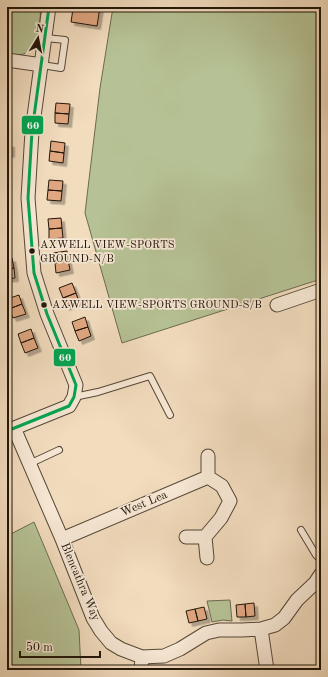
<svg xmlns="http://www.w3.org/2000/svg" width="328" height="677" font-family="'Old Standard TT',serif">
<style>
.green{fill:#b6c295;stroke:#6c6c50}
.building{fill:#e0a781;stroke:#21150a;filter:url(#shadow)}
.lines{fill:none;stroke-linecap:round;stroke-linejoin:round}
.service-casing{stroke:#554737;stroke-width:8}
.minor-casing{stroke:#554737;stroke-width:15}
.service{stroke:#f7e8d5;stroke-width:6}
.minor{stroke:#f7e8d5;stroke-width:13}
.bus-1-casing{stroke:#f7e8d5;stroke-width:6}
.bus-1{stroke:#00a651;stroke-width:3}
.bus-dot{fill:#21150a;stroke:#f7e8d5;stroke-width:1.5}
.labels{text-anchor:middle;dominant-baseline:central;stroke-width:3.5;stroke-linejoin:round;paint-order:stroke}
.bus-label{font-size:11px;fill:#21150a;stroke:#f7e8d5;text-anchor:start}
.street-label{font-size:12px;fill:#21150a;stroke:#f7e8d5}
.line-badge{stroke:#f7e8d5;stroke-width:1.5}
.badge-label{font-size:11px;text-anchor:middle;font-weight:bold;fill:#fff}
</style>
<defs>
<filter id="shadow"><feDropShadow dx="3.5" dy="3.5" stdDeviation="0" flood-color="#0004"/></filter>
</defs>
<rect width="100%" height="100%" fill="#f2dcbe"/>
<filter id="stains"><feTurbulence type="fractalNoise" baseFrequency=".005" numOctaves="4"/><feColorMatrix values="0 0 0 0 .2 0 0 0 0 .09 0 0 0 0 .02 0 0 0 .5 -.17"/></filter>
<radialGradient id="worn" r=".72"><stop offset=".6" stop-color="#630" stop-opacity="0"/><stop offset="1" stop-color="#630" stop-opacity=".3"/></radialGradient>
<path class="green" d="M7 7H41C38 33 43 60 7 54Z
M113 7H321V279L122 343 85 213 100 88Z
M34 522 79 630 81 670H7V536Z
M230 600 232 621 223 620 212 622 207 601Z"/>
<path class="building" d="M61 7H100L97 26 71 22 73 9Z
M56 103 70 104 69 114 55 113Z
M55 113 69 114 68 124 55 123Z
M51 141 65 143 64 153 50 151Z
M7 143 11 144V154L7 153Z
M50 151 64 153 63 163 49 161Z
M49 180 63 181 62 191 48 190Z
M48 190 62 191 61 201 47 200Z
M61 218 62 228 49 229 48 219Z
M62 228 63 238 49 239V229Z
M67 251 68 260 55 263 53 253Z
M12 258 14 268 7 269V259Z
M68 260 70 270 56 273 55 263Z
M14 268 15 278 7 279V269Z
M72 283 76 293 63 298 59 288Z
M76 293 79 302 66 307 63 298Z
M19 295 22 304 9 309 7 302V299Z
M22 304 26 314 13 318 9 309Z
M85 317 88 327 75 331 72 322Z
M88 327 91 336 79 341 75 331Z
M31 329 34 338 21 343 18 334Z
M34 338 38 348 25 353 21 343Z
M254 603 255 616 246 617 245 604Z
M245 604 246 617H237L236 605Z
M204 607 207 619 198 621 195 609Z
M195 609 198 621 189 623 186 611Z"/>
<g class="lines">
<defs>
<path id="service" d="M42 65 61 68 65 40 46 38
M74 397 98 392 150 376 170 415
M29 464 59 450
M301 530 316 555 321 560"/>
<path id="minor" d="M7 60 42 65
M277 305 321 290
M14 428 62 539 93 618 101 631 111 643 121 649 142 657 164 656 180 649 206 633 219 630H242L261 629 275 625 284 618 297 600 315 583 321 574
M7 431 69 406 74 397 76 385 47 314 34 273 28 198 32 131 49 7
M186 537H205L207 558
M205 537 221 518 230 501 222 486 208 477
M62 539 208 477V456
M261 629 267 670
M141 670 142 657"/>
</defs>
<use href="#service" class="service-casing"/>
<use href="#minor" class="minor-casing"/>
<use href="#service" class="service"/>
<use href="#minor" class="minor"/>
<defs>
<path id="bus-1" d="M7 431 69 406 74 397 76 385 47 314 34 273 28 198 32 131 49 7"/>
</defs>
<use href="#bus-1" class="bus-1-casing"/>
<use href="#bus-1" class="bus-1"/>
</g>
<g class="bus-dot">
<circle cx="32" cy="251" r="3.5"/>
<circle cx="44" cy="305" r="3.5"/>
</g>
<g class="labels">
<g class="bus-label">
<text x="40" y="245">AXWELL VIEW-SPORTS<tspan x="40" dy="14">GROUND-N/B</tspan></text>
<text x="52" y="305">AXWELL VIEW-SPORTS GROUND-S/B</text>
</g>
<g class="street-label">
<text transform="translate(144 504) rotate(-23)">West Lea</text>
<text transform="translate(80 582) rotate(67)">Blencathra Way</text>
</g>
</g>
<g class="line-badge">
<rect x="21" y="115" width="23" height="20" rx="4" fill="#00a651"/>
<rect x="53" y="348" width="23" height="19" rx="4" fill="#00a651"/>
</g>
<g class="badge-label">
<text x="33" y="129">60</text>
<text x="65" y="361">60</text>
</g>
<rect width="328" height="677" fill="none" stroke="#f2dcbe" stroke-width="24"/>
<rect x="8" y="8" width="312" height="661" fill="none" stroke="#21150a" stroke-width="2"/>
<rect x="12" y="12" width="304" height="653" fill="none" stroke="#21150a"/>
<g transform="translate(38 38) rotate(10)" stroke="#f7e8d5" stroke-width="3" paint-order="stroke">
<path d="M0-3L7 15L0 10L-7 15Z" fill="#21150a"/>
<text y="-6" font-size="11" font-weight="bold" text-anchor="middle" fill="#21150a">N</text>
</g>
<path d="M20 651v6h80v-6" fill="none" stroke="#21150a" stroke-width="2"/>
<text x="26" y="651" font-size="12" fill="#21150a" stroke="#f7e8d5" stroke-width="3" paint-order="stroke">50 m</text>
<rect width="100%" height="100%" filter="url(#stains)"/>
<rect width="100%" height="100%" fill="url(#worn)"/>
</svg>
